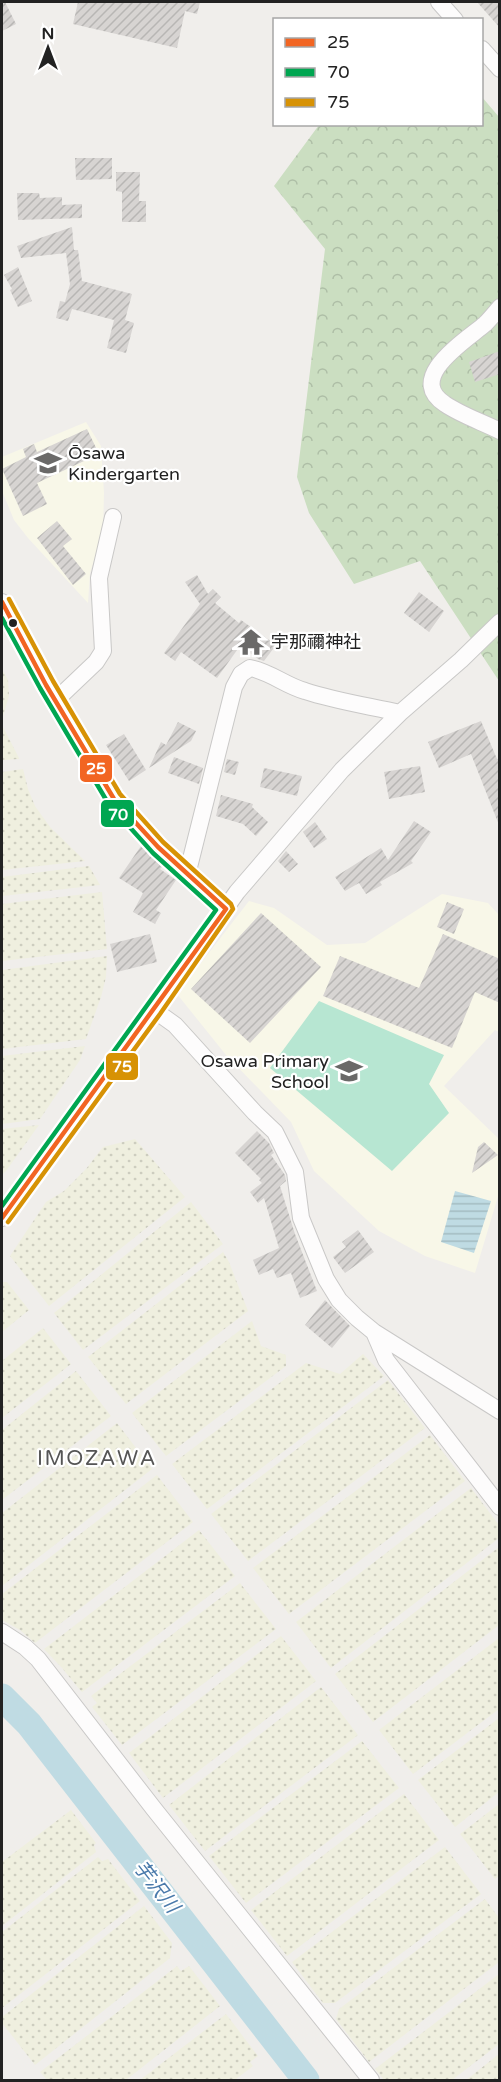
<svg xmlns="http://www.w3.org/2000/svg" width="501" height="2082" font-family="'Varela Round','Noto Sans JP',sans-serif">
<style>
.education{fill:#f8f7e8}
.farmland{fill:url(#farmland-dots)}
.forest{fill:url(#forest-crowns)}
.pitch{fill:#b7e6d2}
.water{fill:url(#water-rules)}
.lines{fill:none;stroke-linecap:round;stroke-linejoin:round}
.river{stroke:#bfdbe3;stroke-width:27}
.building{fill:url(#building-hatch)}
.minor-casing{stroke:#c9c8c7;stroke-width:18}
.minor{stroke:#fdfcfc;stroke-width:16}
.bus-1-casing{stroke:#fff;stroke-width:9}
.bus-2-casing{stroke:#fff;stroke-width:9}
.bus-3-casing{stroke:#fff;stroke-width:9}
.bus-1{stroke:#f26522;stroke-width:4.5}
.bus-2{stroke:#00a651;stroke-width:4.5}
.bus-3{stroke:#d79205;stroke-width:4.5}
.bus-dot{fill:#222;stroke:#fff;stroke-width:2}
.labels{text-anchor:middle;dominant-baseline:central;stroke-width:4.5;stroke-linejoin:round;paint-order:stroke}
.poi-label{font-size:18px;fill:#222;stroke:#fff;text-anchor:start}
.water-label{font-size:20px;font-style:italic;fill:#4a7aab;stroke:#fff}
.quarter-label{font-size:21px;letter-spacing:1.5px;fill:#555;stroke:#fff}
.line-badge{stroke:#fff;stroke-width:2}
.badge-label{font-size:16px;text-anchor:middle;font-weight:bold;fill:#fff}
</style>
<defs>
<pattern id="farmland-dots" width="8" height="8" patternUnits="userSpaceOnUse" patternTransform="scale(1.5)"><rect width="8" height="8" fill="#efefdf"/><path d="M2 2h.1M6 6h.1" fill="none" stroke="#cdcdbf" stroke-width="1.8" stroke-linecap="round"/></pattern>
<pattern id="forest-crowns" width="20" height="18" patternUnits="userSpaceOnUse" patternTransform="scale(1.5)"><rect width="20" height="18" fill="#cbdec1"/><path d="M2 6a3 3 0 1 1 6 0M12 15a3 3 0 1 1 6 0" fill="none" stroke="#aebea6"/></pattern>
<pattern id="water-rules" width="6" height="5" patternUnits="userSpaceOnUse" patternTransform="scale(1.5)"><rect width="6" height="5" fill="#bfdbe3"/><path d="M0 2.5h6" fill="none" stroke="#a4bcc2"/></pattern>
<pattern id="building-hatch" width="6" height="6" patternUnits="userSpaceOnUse" patternTransform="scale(1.5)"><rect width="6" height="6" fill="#d7d4d2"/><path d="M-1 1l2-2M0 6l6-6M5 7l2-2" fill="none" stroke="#b8b6b4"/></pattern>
</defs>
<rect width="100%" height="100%" fill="#f0eeeb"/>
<path class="education" d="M86 422 101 446 104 493 103 532 90 573 88 603 28 538 14 520 2 491V457Z
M442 894 488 903 499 915V1032L495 1030 444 1086 499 1139V1193L475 1273 425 1256 379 1231 314 1171 291 1122 226 1055 177 994 249 901 274 908 327 945 365 943Z"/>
<path class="farmland" d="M2 669 8 680 9 696 2 720Z
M2 725 19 758V759L2 760Z
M23 769 28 789 35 806 50 827 85 861 2 870V772Z
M89 866 100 885 2 896V877Z
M102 892 107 949 2 961V904Z
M107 956 106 977 101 997 86 1039 2 1049V970Z
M85 1046 80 1060 40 1119 2 1124V1056Z
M39 1125 6 1171 2 1175V1129Z
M135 1139 185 1197 49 1306 10 1256 46 1202 64 1191 86 1169 103 1147Z
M191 1202 223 1244 83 1350 54 1313Z
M223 1252 229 1262 248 1311 126 1404 88 1357Z
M2 1282H7L29 1310 2 1332Z
M252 1321 261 1346 286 1355V1366L166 1456 132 1413Z
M43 1328 71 1364 2 1418V1361Z
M363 1354 384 1376 207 1509 172 1464 306 1363 340 1374Z
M76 1371 111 1416 2 1500V1430Z
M388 1380 425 1428 248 1561 211 1514Z
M117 1423 152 1469 2 1586V1513Z
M430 1435 465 1481 289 1614 253 1568Z
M157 1475 193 1522 35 1643 20 1630 2 1620V1594Z
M471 1488 499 1525V1538L331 1668 296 1622Z
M199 1530 235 1576 82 1692 80 1690 62 1668 44 1649Z
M499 1547V1625L373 1722 335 1674Z
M240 1583 276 1629 122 1745 92 1707 97 1703 91 1696Z
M281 1636 316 1681 163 1798 129 1753Z
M499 1638V1709L413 1774 379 1730Z
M321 1687 358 1735 205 1851 169 1805Z
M499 1718V1792L455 1827 418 1780Z
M362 1741 399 1788 246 1903 209 1856Z
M404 1794 439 1840 287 1956 251 1910Z
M499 1804V1876L495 1879 460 1834Z
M71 1810 96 1843 94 1845 96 1852 2 1926V1862Z
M445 1847 481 1894 335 2003H323L292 1962Z
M98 1857 102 1861 108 1859 140 1901 2 2008V1932Z
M485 1899 499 1918V1962L369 2062 336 2019 339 2009Z
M144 1906 172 1943 170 1958 35 2065 2 2023V2017Z
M177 1966 181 1971 189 1966 220 2006 126 2080H47L40 2072Z
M499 1974V2044L452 2080H384L375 2069Z
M226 2014 258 2056 250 2062 253 2066 235 2080H140Z
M499 2054V2080H466Z"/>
<path class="forest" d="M482 97 499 117V681L420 561 354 584 309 513 297 477 325 249 274 186 319 125 482 124Z"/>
<path class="pitch" d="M319 1001 444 1055 429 1084 449 1113 392 1171 270 1068Z"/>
<path class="water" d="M455 1191 491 1201 474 1253 441 1242Z"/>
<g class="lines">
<path class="river" d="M2 1697 29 1724 306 2080"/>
</g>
<path class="building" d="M2 2H5L16 24 2 31Z
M78 2H200L197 14 185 11 177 48 73 24Z
M477 2H500V28Z
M75 158H112V179L76 180Z
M116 172H140L139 201H146V222H122V192L116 191Z
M17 193H39L40 198 62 197V205L82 204V218L18 220Z
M72 227 74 250H78L82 281 132 294 125 320 134 323 126 353 107 348 114 320 72 309 68 321 56 318 60 301 65 302 70 284 66 253 21 258 17 246Z
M18 267 32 301 18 307 10 290 12 289 4 275Z
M500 351V374L475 382 469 362Z
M87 429 99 454 37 483 47 504 23 516 2 469 26 457 23 449 34 444 37 452Z
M57 521 72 539 63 546 86 574 73 585 37 538Z
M197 575 208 594 213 589 221 597 215 603 239 623 241 620 276 645 264 661 258 659 240 646 217 678 181 652 175 661 164 653 200 604 185 582Z
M419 592 444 611 429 632 404 613Z
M481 721 497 759 500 758 499 825 471 754 439 768 428 742Z
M178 722 196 731 191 741 149 768 161 742 166 745Z
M124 734 146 770 129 781 106 745Z
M174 757 203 768 199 784 168 773Z
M227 759 239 762 235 775 224 772Z
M420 766 425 792 389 799 384 772Z
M264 768 302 776 297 796 260 787Z
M221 795 253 804 252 807 268 822 256 836 243 824 216 816Z
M414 821 431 832 411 861 413 863 380 882 382 885 366 894 359 883 345 891 335 877 381 848 388 860Z
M315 822 327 839 314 848 303 832Z
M141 846 162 867 160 869 176 880 156 910 161 913 155 924 133 912 143 893 119 878Z
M286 851 298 864 289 872 278 861Z
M447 902 464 909 454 934 437 927Z
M261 913 321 967 250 1043 191 989Z
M150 934 157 962 117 972 110 944Z
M443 934 500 959V1003L475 992 452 1048 323 996 340 956 419 988Z
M257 1131 269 1143 274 1153 271 1155 285 1175 286 1181 280 1186 295 1234 317 1291 300 1298 291 1273 277 1278 273 1269 259 1275 253 1260 279 1248 264 1198 258 1203 250 1192 262 1183 259 1180 261 1179 235 1153Z
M484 1142 498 1155 472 1173 478 1147Z
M358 1230 374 1252 345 1273 333 1257 346 1247 342 1242Z
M325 1300 350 1326 332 1348 305 1325Z"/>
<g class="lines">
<defs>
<path id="minor" d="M439 2 455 20
M482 49 500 69
M500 307C495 313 490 319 485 324 465 341 405 378 445 404 461 415 482 422 500 431
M2 602C24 647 49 690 75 733 89 758 103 785 121 807 152 844 188 878 226 909
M55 701 96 662 103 651 99 578 113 517
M187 875 234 687 241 674 250 668C271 672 284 685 305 691 335 701 369 706 400 713
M154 1010 175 1025 255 1113 275 1132 295 1172 301 1218 326 1279 339 1300 357 1318 374 1332 500 1411
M2 1218 154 1010 237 892 342 770 400 713 461 660 500 622
M374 1332 386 1360 500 1507
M2 1632 25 1647 38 1659 154 1809 371 2080"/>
</defs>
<use href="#minor" class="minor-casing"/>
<use href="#minor" class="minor"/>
<defs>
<path id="bus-1" d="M2 602 46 685 114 799 158 847 226 909 2 1218"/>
<path id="bus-2" d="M2 618 40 688 108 803 153 853 216 910 2 1206"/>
<path id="bus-3" d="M8 1222 160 1014 233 909 231 904 163 842 120 794 53 681 9 599"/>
</defs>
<use href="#bus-1" class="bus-1-casing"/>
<use href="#bus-2" class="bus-2-casing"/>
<use href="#bus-3" class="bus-3-casing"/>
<use href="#bus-1" class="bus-1"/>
<use href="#bus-2" class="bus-2"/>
<use href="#bus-3" class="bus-3"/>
</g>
<defs>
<symbol id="school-bare" viewBox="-9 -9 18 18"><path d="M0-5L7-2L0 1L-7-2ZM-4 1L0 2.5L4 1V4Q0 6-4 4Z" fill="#6a6968" stroke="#fff" stroke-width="2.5" paint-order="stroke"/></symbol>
<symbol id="temple-bare" viewBox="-9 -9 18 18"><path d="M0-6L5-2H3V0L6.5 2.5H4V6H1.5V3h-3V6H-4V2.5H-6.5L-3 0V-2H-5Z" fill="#6a6968" stroke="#fff" stroke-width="2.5" paint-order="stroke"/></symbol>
</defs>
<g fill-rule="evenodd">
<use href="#school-bare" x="29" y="444" width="38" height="38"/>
<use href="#temple-bare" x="232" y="623" width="38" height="38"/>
<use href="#school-bare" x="330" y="1052" width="38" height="38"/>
</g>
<circle class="bus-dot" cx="13" cy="623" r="5"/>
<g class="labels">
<g class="poi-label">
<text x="68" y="453">Ōsawa<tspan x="68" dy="21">Kindergarten</tspan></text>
<text x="271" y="642">宇那禰神社</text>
<text x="329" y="1061" text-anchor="end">Osawa Primary<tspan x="329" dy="21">School</tspan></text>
</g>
<g class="water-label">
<text transform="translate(156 1887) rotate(52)">芋沢川</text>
</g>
<g class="quarter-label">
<text x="97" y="1458">IMOZAWA</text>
</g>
</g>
<g class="line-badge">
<rect x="79" y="754" width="34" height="29" rx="6" fill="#f26522"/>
<rect x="100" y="799" width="35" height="29" rx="6" fill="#00a651"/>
<rect x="105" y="1052" width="34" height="29" rx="6" fill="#d79205"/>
</g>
<g class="badge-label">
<text x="96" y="774">25</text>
<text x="118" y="820">70</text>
<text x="122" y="1072">75</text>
</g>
<rect width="501" height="2082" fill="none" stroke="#222222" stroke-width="6"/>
<rect x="273" y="18" width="210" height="108" fill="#ffffff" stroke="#a7a7a7" stroke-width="1.5"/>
<rect x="285" y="38" width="30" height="9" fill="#f26522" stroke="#a7a7a7" stroke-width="1.5"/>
<text x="327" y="48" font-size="18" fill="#222222">25</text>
<rect x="285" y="68" width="30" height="9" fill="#00a651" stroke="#a7a7a7" stroke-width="1.5"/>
<text x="327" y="78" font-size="18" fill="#222222">70</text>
<rect x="285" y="98" width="30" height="9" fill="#d79205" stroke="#a7a7a7" stroke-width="1.5"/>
<text x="327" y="108" font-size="18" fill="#222222">75</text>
<g transform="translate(48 48)" stroke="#ffffff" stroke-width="4.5" paint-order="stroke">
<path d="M0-4.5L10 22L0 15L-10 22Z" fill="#222222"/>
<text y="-9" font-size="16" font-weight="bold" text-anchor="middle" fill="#222222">N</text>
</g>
</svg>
